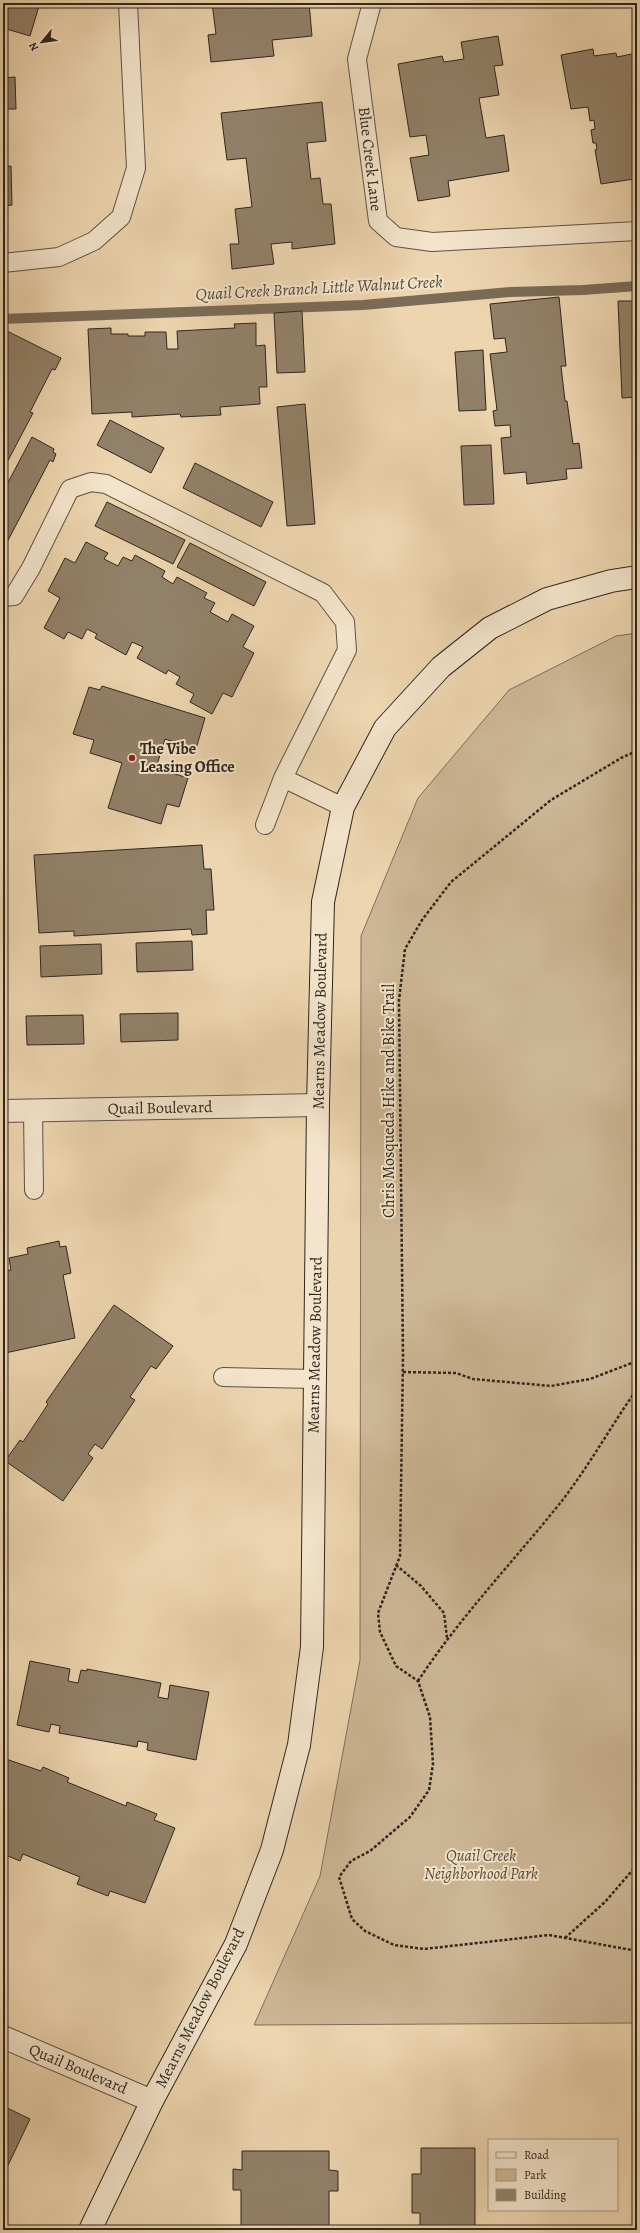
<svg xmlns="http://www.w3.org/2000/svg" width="640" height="2233" font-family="Alegreya,serif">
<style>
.green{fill:#cdb796;stroke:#7e6f5a}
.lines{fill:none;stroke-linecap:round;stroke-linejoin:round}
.stream{stroke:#7a6c57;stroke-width:10}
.building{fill:#928169;stroke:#2f271d}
.lane-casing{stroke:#5e5242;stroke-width:20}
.street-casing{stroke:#5e5242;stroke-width:24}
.secondary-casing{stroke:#2f271d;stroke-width:24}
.path{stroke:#2f271d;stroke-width:2.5;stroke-dasharray:3 2;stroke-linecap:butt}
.lane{stroke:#f3e4cb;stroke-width:18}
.street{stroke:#f3e4cb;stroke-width:22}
.secondary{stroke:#f3e4cb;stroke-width:22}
.poi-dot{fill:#8f2418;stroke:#f3e4cb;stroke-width:1.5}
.labels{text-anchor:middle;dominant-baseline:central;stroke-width:4;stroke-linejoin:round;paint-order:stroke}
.street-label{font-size:16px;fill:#2f271d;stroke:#f3e4cb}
.poi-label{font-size:16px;font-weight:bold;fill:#2f271d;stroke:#f3e4cb;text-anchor:start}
.park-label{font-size:16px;font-style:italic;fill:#564b3b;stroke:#f3e4cb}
.water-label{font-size:17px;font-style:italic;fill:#544a3a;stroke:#f3e4cb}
</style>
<rect width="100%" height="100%" fill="#edd5af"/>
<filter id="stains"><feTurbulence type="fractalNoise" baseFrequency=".005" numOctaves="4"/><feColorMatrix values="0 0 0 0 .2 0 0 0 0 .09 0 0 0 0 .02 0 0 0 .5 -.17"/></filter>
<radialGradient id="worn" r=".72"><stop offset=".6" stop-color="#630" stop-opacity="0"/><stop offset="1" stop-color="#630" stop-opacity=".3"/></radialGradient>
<path class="green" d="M637 633V2023L254 2025 320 1876 360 1660 361 936 418 798 509 690 616 636Z"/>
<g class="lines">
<path class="stream" d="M3 319 363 305 511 292 583 290 637 286"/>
</g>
<path class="building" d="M3 3H31L39 6 30 36 3 28Z
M212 3H309L312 36 272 40 274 56 211 62 208 35 216 34Z
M498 36 503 65 494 66 499 95 479 98 486 138 504 135 509 171 448 181 450 196 418 201 410 158 429 155 426 135 410 137 398 64 442 56 444 62 464 59 461 42Z
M593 49 594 56 616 53 617 57 637 53V194L634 179 601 184 595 150 597 149 596 143H593L591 130 595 129 594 120 590 121 588 107 571 109 561 55Z
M15 77 16 109H3V78Z
M322 102 326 141 307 143 311 179 320 178 323 204H331L335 244 292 249V242L271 244 274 264 232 269 230 244H239L235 209 252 207 246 158 227 160 221 113Z
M11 166 12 205 3 206V167Z
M559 297 566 366H561L565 401H567L573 444 579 443 582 468 566 469 567 479 527 484 526 472 504 474 501 438 511 437 510 425 495 426 493 411 497 410 490 354 507 352 505 338 494 339 490 304Z
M618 301H637V397L622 398Z
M302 311 305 372 277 373 274 313Z
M256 323V346L265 345 267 387H259L260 404 220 407 221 415 181 417 180 414 132 417V412L92 414 88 329 111 328V334H128V336H145V332H166L167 349H178L177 331 235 328 234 324Z
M3 329 61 358 55 370 52 369 30 412 33 413 3 470Z
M483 350 486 410 459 411 455 352Z
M305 404 315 524 287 526 277 407Z
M110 420 164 448 151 473 97 445Z
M32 437 54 449 53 452 56 454 53 462 50 460 3 550V492Z
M491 445 494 504 464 505 461 446Z
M195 463 273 502 261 527 183 488Z
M107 502 185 540 173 564 95 526Z
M86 542 108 553 104 559 118 566 123 557 132 561 135 555 165 571 162 577 173 584 177 577 207 593 204 598 215 603 210 612 228 622 232 614 254 626 243 647 254 653 232 697 223 693 212 714 190 702 194 694 176 684 180 677 168 670 166 674 137 658 143 647 132 642 126 655 95 638 97 634 87 629 82 639 68 632 64 639 44 628 60 598 48 591 65 558 75 563Z
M190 543 266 582 254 606 177 567Z
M102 686 205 718 196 749 165 739 156 768 188 778 179 807 167 804 161 824 108 808 122 763 90 753 94 740 73 734 89 687 100 690Z
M202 845 204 869H211L214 910H206L207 934 192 935 191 929 74 936V931L39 933 34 855Z
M192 941 193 970 137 972 136 943Z
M101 944 102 974 41 977 40 946Z
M178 1013V1040L121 1042 120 1014Z
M83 1015 84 1044 27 1045 26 1016Z
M59 1241 60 1247 66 1246 71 1273 63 1275 75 1338 5 1353 3 1342V1271L11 1270 9 1258 28 1254 27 1248Z
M114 1305 173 1346 156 1369 151 1366 130 1397 135 1400 102 1449 95 1444 88 1454 93 1458 63 1501 5 1461 20 1440 23 1442 48 1404 46 1402Z
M30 1661 70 1669 68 1681 78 1683 81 1670 87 1671V1669L161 1683 158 1697 168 1699 170 1685 209 1692 196 1760 147 1750 148 1743 138 1741 137 1747 59 1733 60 1726 51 1724 49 1732 17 1725Z
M3 1758 41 1771 43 1767 69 1778 67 1782 126 1806 127 1802 157 1814 154 1820 175 1828 145 1903 110 1891 108 1896 77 1884 80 1877 23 1854 20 1861 3 1854Z
M3 2106 30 2119 3 2176Z
M421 2148H475V2230H420V2213H412V2174H421Z
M242 2151H329V2170L338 2171V2191H329V2228H336V2230H233V2227H241V2190H233V2169L242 2170Z"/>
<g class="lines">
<defs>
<path id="lane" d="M372 3 357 59 378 221 396 237 432 242 637 231
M3 263 59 257 94 241 121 217 136 168 128 3
M3 597 14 596 31 568 70 489 91 482 106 484 323 593 345 622 347 650 283 778 343 807
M265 825 283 778
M33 1110 34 1190
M223 1377 315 1379"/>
<path id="street" d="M3 1111 318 1105
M3 2037 152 2101"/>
<path id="secondary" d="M90 2230 152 2101 236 1944 272 1850 299 1745 312 1647 318 1105 323 902 343 807 385 728 441 667 490 628 547 599 611 581 637 577"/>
</defs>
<use href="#lane" class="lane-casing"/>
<use href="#street" class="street-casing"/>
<use href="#secondary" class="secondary-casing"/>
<path class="path" d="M637 751 621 758 551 800 451 882 422 920 405 949 399 1000 403 1357 400 1556 378 1613 380 1632 396 1666 418 1681 430 1717 433 1764 429 1790 410 1817 370 1851 351 1861 339 1877 352 1919 365 1931 394 1945 424 1949 549 1935 637 1951
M403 1372 456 1373 473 1379 551 1386 590 1379 637 1361
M396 1565 421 1586 444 1613 447 1638
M418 1681C460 1617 513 1562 561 1502 589 1466 611 1426 637 1389
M565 1938 605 1902 637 1865"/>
<use href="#lane" class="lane"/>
<use href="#street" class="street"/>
<use href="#secondary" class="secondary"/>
</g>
<circle class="poi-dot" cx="132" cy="758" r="4"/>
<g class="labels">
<g class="street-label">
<text transform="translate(370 159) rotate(83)">Blue Creek Lane</text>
<text transform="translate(320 1021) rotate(-89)">Mearns Meadow Boulevard</text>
<text transform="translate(389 1101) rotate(-90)">Chris Mosqueda Hike and Bike Trail</text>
<text transform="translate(160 1108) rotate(-1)">Quail Boulevard</text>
<text transform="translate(315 1345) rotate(-89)">Mearns Meadow Boulevard</text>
<text transform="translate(200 2008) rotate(-63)">Mearns Meadow Boulevard</text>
<text transform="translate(78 2069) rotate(23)">Quail Boulevard</text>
</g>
<g class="poi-label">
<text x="140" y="749">The Vibe<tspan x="140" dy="18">Leasing Office</tspan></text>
</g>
<g class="park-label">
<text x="481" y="1856">Quail Creek<tspan x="481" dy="18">Neighborhood Park</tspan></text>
</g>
<g class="water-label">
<text transform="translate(319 288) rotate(-3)">Quail Creek Branch Little Walnut Creek</text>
</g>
</g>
<rect width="640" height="2233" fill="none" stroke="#edd5af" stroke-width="16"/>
<rect x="4" y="4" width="632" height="2225" fill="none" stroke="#2f271d" stroke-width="2"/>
<rect x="8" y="8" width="624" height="2217" fill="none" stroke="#2f271d"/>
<rect x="488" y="2139" width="130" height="72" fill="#f3e4cb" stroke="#a59885"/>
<rect x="496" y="2152" width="20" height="6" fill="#f3e4cb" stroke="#a59885"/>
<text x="524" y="2159" font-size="12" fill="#2f271d">Road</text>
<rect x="496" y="2169" width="20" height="12" fill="#cdb796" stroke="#a59885"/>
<text x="524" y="2179" font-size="12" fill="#2f271d">Park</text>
<rect x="496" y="2189" width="20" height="12" fill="#928169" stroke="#a59885"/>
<text x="524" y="2199" font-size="12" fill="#2f271d">Building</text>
<g transform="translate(42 42) rotate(241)" stroke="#f3e4cb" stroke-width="3" paint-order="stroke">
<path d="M0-3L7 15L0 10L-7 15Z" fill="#2f271d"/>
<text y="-6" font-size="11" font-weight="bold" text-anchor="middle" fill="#2f271d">N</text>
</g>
<rect width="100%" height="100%" filter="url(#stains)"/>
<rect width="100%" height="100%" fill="url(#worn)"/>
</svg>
